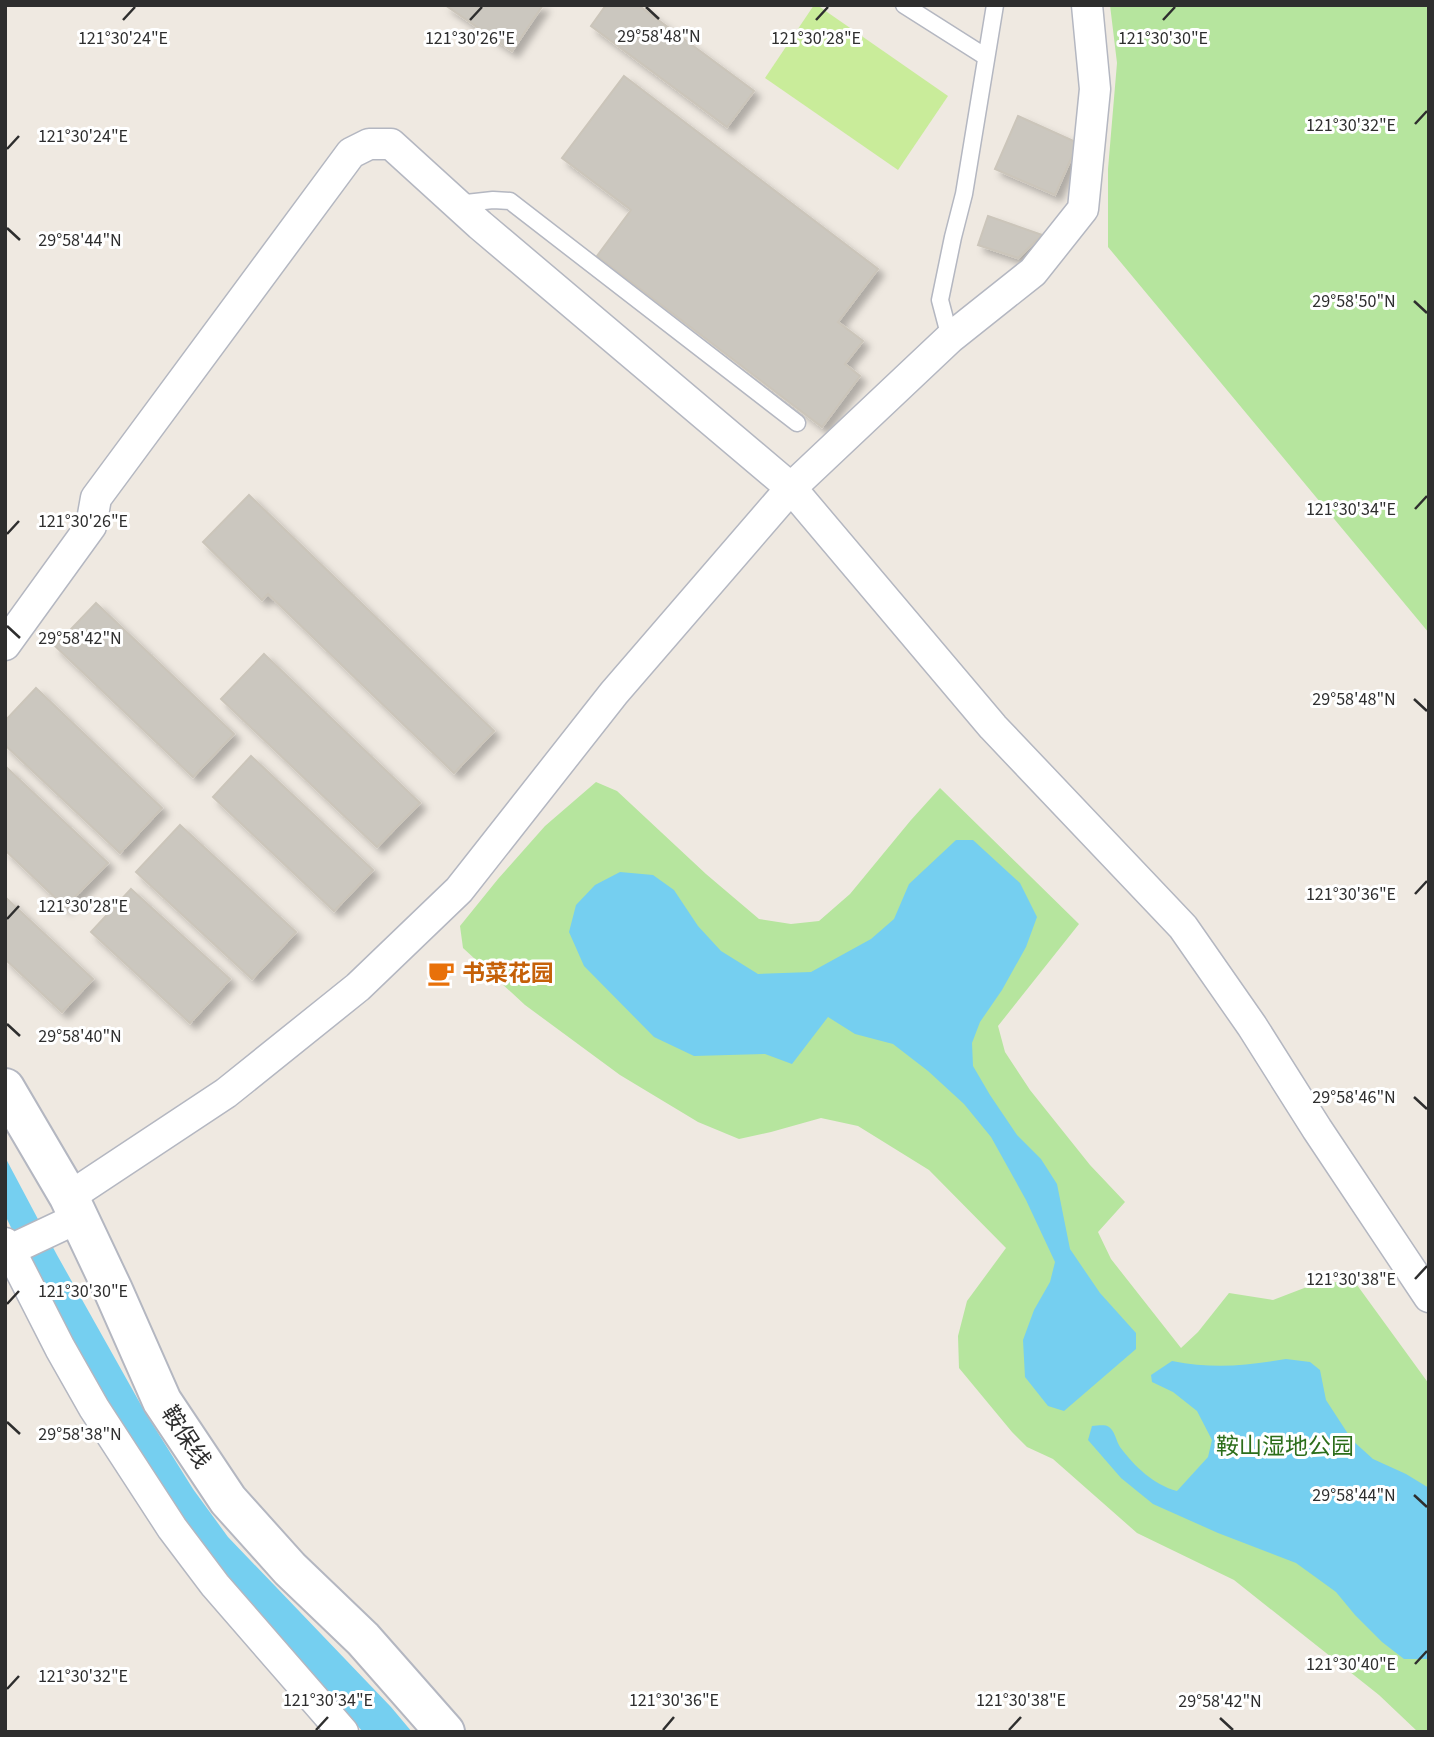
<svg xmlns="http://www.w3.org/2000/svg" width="1434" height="1737" font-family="'Source Sans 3','Noto Sans SC',sans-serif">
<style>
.green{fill:#b6e59e}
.pitch{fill:#c9ec9a}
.water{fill:#75cff0}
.building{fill:#cbc7bf;stroke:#cbc5ba;stroke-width:2;filter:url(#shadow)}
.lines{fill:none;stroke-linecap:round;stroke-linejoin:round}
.lane-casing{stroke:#b4b7c1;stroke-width:19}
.street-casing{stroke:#b4b7c1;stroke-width:33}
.secondary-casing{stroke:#b4b7c1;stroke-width:42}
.lane{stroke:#fff;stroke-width:16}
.street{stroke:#fff;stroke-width:30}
.secondary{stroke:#fff;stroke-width:38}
.ticks{fill:none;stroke:#2e2e2e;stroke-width:2.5}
.labels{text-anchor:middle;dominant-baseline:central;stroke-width:6;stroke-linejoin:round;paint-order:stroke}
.food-label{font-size:23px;font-weight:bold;fill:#c56008;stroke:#fff;text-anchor:start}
.street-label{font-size:23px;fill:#2e2e2e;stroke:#fff}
.park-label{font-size:23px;fill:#2c6e1b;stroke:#fff}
.ticks-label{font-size:18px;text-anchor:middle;fill:#2e2e2e;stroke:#fff;stroke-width:6;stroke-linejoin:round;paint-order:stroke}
</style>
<defs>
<filter id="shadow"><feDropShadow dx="6" dy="6" stdDeviation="3.5" flood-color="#0004"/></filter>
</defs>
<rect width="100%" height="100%" fill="#efe9e1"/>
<path class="green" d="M1110 5H1429V633L1108 247V169L1117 63Z
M596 782 617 791 706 874 759 919 791 924 819 921 850 894 911 820 940 788 1079 924 998 1026 1005 1052 1030 1090 1090 1165 1125 1202 1098 1232 1111 1259 1181 1348 1198 1332 1229 1293 1273 1300 1312 1285 1337 1282 1357 1285 1429 1384V1732H1418L1379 1695 1234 1580 1137 1533 1053 1459 1027 1447 1012 1432 959 1368 958 1336 967 1301 1006 1248 929 1170 858 1126 821 1118 771 1132 739 1139 698 1122 620 1075 525 1005 463 948 460 926 498 879 545 826Z"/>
<path class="pitch" d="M814 5H817L948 96 898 170 765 78Z"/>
<path class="water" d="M956 840H973L1020 883 1037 917 1026 947 1002 990 980 1022 972 1043 973 1066 990 1095 1017 1135 1041 1159 1057 1184 1070 1249 1100 1293 1136 1333V1349L1064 1411 1048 1406 1025 1377 1023 1340 1034 1310 1050 1282 1055 1262 1026 1200 991 1137 964 1104 928 1071 893 1044 855 1034 828 1017 792 1064 765 1054 694 1056 654 1037 584 966 569 932 576 905 595 885 620 872 653 875 674 890 698 926 721 951 758 974 811 972 871 939 894 919 909 884Z
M5 1157 57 1255 145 1412 193 1489 228 1537 391 1707 412 1732H363L242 1598 165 1494 67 1338 36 1279 5 1215Z
M1286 1359 1310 1362 1320 1370 1326 1400 1352 1440 1373 1459 1406 1474 1429 1488V1659H1404L1382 1642 1355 1615 1336 1592 1296 1563 1218 1533 1153 1504 1121 1478 1088 1440 1092 1426C1098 1426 1104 1424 1109 1427 1115 1431 1116 1441 1120 1447 1134 1466 1154 1485 1177 1491L1208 1457 1212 1440 1197 1411 1173 1392 1152 1382 1151 1375 1172 1361C1213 1369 1246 1366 1286 1359Z"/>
<path class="building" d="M445 5H543L512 51Z
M606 5H638L754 91 727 127 591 26Z
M624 76 878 269 838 322 863 341 845 364 860 376 822 427 597 256 631 210 562 158Z
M1018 116 1078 143 1055 195 995 169Z
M988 216 1042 235 1018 258 978 245Z
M249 495 494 731 454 773 268 594 262 600 203 542Z
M96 603 234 734 193 777 55 646Z
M264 654 420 803 377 847 221 699Z
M36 688 162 808 120 853 5 745V721Z
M251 756 373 870 334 911 213 797Z
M5 766 108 863 65 907 5 850Z
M180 825 296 932 252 979 136 872Z
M131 889 230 979 190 1023 91 932Z
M5 897 93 979 62 1012 5 959Z"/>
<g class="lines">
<defs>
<path id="lane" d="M904 5 986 57
M457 204 493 200 510 201 797 423
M950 338 940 300 953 237 964 194 995 5"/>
<path id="street" d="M5 645 91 526 96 498 351 153 369 144H391L480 225 791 488 993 727 1183 927 1252 1026 1317 1129 1429 1297
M69 1197 226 1093 358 987 459 890 614 693 791 488 950 338 1033 272 1083 209 1095 89 1087 5
M5 1243 10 1250 78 1218
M10 1250 60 1348 94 1408 172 1528 215 1585 343 1732"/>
<path id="secondary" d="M5 1088 69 1197 113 1290 162 1401 228 1500 290 1569 363 1639 445 1732"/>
</defs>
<use href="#lane" class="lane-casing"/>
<use href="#street" class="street-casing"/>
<use href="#secondary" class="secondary-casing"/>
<use href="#lane" class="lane"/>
<use href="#street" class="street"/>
<use href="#secondary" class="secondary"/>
</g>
<path class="ticks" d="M646 7 659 19M123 20 135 7M470 20 482 7M816 20 828 7M1163 20 1175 7M1415 124 1427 111M7 149 19 136M7 228 20 240M1414 301 1427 313M1415 509 1427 496M7 534 19 521M7 626 20 638M1414 699 1427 711M1415 894 1427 881M7 919 19 906M7 1024 20 1036M1414 1097 1427 1109M1415 1279 1427 1266M7 1304 19 1291M7 1422 20 1434M1414 1495 1427 1507M1415 1664 1427 1651M7 1689 19 1676M1220 1718 1233 1730M316 1730 328 1717M663 1730 674 1717M1009 1730 1021 1717"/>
<defs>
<symbol id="cafe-bare" viewBox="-9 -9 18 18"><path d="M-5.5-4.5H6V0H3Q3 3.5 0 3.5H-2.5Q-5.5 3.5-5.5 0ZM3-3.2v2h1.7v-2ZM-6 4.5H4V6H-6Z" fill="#e8710a" stroke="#fff" stroke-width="2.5" paint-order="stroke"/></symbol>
</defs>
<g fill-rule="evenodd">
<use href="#cafe-bare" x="422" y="954" width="38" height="38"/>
</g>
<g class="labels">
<g class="food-label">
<text x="462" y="973">书菜花园</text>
</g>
<g class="street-label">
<text transform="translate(186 1437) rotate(57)">鞍保线</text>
</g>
<g class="park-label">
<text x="1285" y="1446">鞍山湿地公园</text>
</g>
</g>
<g class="ticks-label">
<text x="659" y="42">29°58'48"N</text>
<text x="123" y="44">121°30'24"E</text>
<text x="470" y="44">121°30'26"E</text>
<text x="816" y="44">121°30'28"E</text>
<text x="1163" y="44">121°30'30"E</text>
<text x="1351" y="131">121°30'32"E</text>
<text x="83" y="142">121°30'24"E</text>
<text x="80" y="246">29°58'44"N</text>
<text x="1354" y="307">29°58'50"N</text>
<text x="1351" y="515">121°30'34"E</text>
<text x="83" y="527">121°30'26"E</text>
<text x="80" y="644">29°58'42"N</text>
<text x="1354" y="705">29°58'48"N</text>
<text x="1351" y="900">121°30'36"E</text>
<text x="83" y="912">121°30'28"E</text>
<text x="80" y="1042">29°58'40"N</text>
<text x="1354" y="1103">29°58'46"N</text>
<text x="1351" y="1285">121°30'38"E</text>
<text x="83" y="1297">121°30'30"E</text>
<text x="80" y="1440">29°58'38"N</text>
<text x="1354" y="1501">29°58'44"N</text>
<text x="1351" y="1670">121°30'40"E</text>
<text x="83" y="1682">121°30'32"E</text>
<text x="328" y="1706">121°30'34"E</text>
<text x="674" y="1706">121°30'36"E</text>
<text x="1021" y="1706">121°30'38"E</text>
<text x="1220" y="1707">29°58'42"N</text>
</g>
<rect width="1434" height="1737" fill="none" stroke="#2e2e2e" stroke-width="14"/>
</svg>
